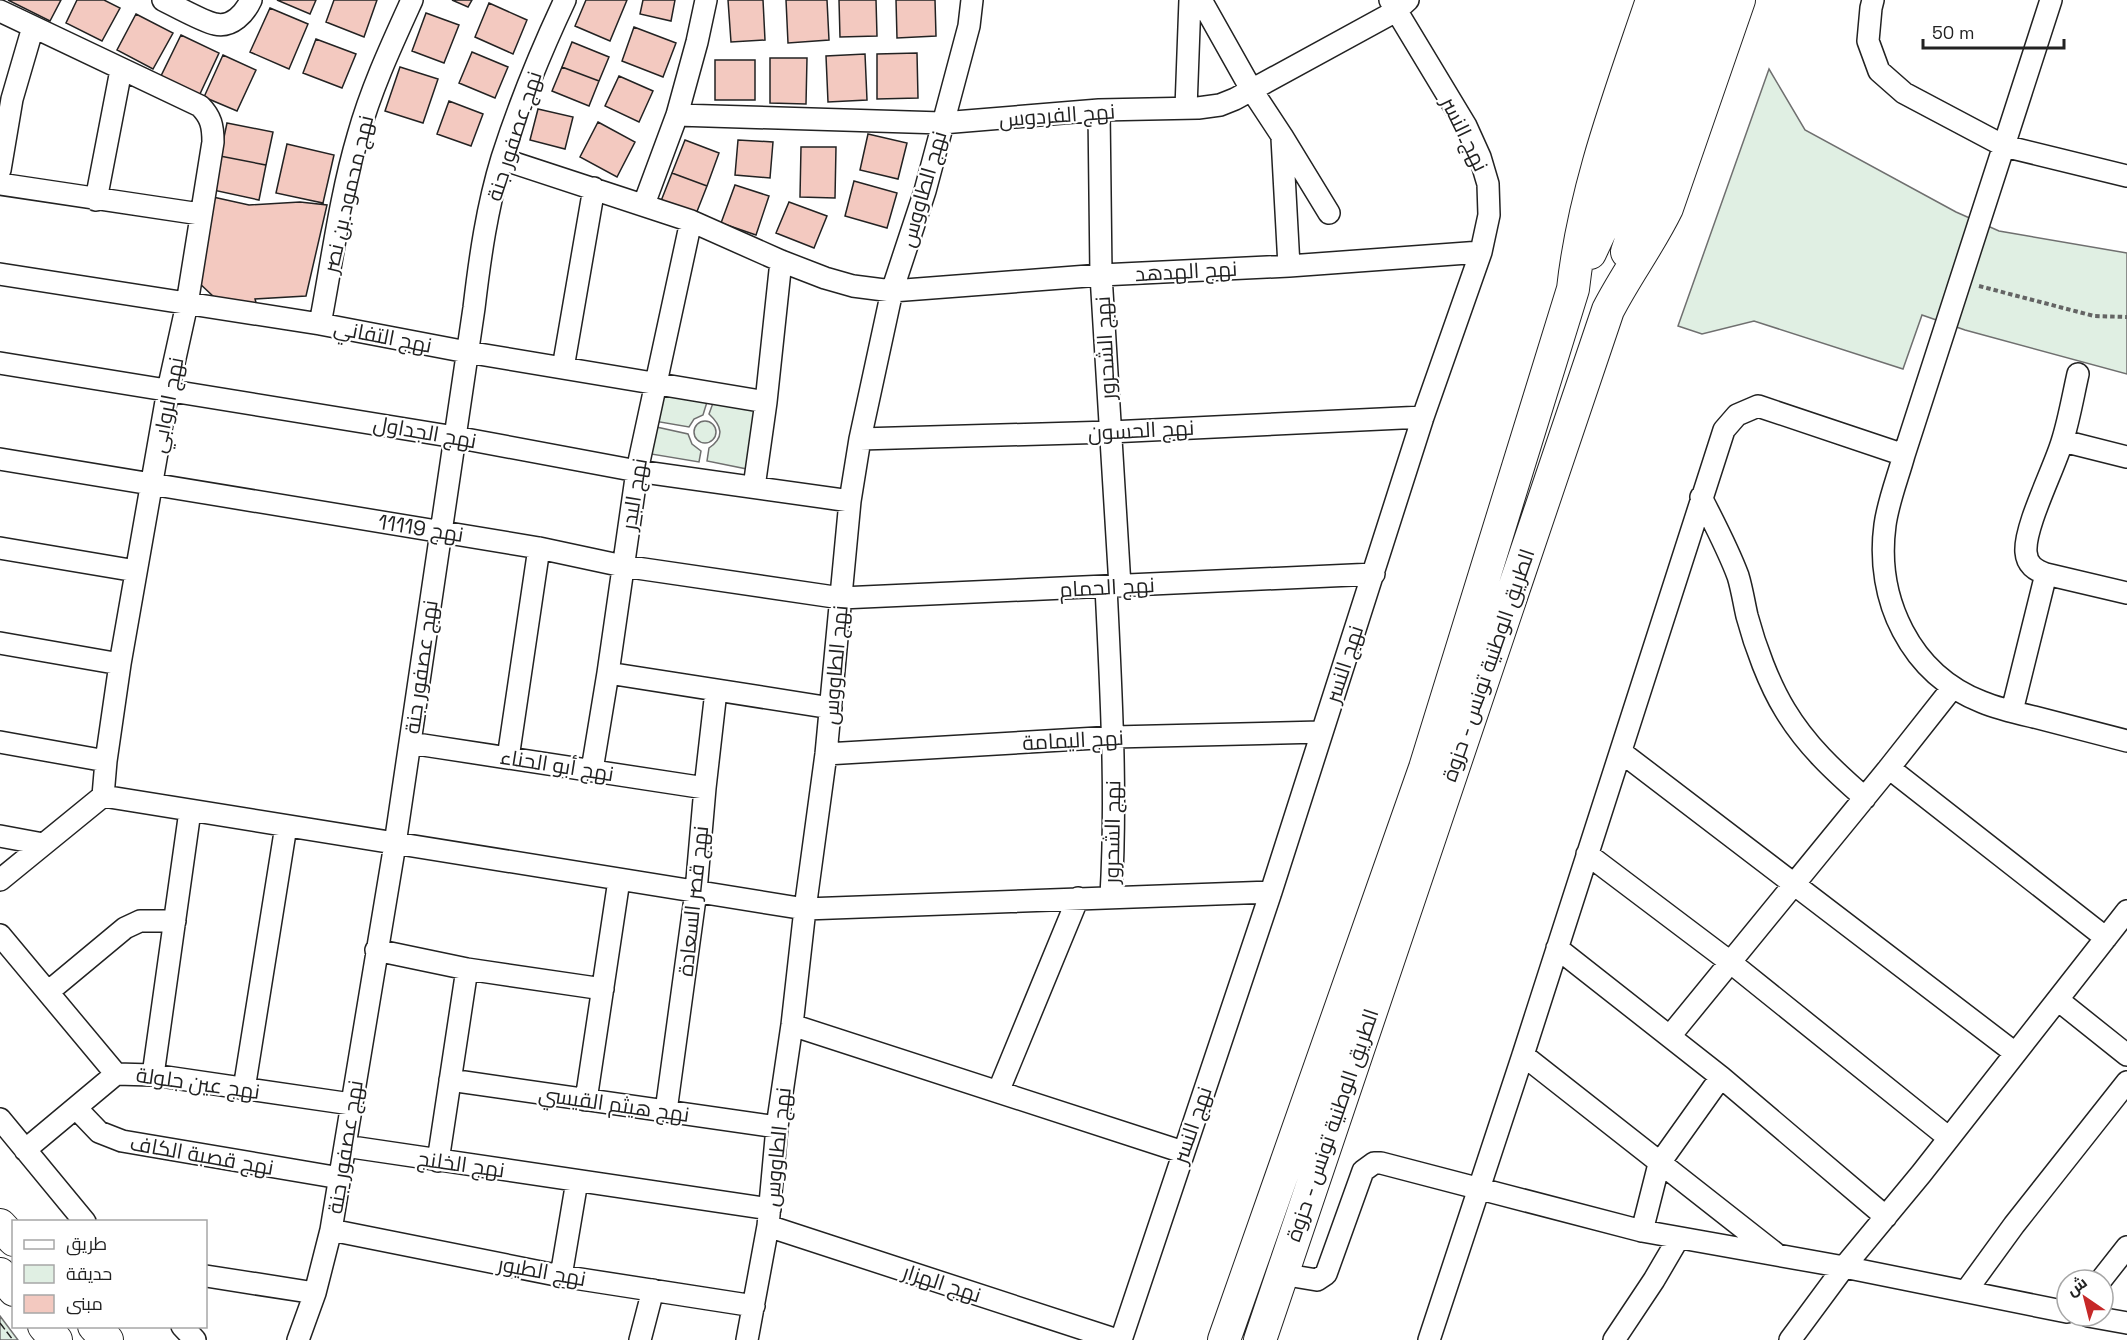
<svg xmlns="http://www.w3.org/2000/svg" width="2127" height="1340" font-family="'Space Grotesk',Cairo,sans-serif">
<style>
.green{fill:#e0efe3;stroke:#6f6f6f;stroke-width:1.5}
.building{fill:#f3c9c0;stroke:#222;stroke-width:1.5}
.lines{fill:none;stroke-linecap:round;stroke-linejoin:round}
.minor-casing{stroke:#222;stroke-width:24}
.highway-casing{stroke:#222;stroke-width:34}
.path{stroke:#646464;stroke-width:4;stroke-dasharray:4.5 3;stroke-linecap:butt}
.minor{stroke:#fff;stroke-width:21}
.highway{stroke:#fff;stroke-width:32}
.fence{stroke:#222;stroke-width:1.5;stroke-dasharray:8 3;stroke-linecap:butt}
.labels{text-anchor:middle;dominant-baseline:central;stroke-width:4.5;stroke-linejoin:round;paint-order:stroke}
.street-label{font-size:21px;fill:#222;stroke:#fff}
</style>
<rect width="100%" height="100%" fill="#fff"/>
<path class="green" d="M1769 69 1805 130 1956 212 1999 231 2127 253V374L1965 330 1922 315 1903 369 1754 321 1702 334 1678 326Z
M662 391 707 402 703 415 694 419 689 427 654 421Z
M713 403 759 409 747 469 707 461 709 448C725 437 722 426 709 414Z
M694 432a11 11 0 1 1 22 0a11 11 0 1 1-22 0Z
M652 426 688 434 692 444 701 451 699 462 645 453Z
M0 1316 18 1340H0Z"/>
<path class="building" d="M8 0H61L50 21Z
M77 0H104L120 8 102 41 66 23Z
M277 0H316L310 14Z
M334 0H377L364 37 326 22Z
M452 0H472L468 7Z
M586 0H627L610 41 575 26Z
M643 0H675L671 21 640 14Z
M728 0H763L765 40 731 42Z
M786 0H827L829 40 788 43Z
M839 0H876L877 36 840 37Z
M896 0H935L936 36 897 38Z
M489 3 527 20 513 54 475 37Z
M270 8 308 24 289 69 250 52Z
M426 13 459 25 444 63 412 51Z
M136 14 173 33 153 69 117 50Z
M634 27 676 43 663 77 622 61Z
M181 35 219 53 199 96 160 78Z
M316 39 356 54 342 88 303 73Z
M572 42 609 57 599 81 562 67Z
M472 52 508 67 495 98 459 83Z
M917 53 918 98 877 99V54Z
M865 54 867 100 828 102 826 56Z
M223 55 256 70 237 111 204 97Z
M770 58H807L806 104 770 103Z
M715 60H755V100H715Z
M400 67 438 79 423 123 385 111Z
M562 67 599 81 589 106 552 91Z
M619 76 653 91 639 122 605 106Z
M449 101 483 114 471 146 437 134Z
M538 109 573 117 565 149 530 140Z
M598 122 635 142 617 177 580 157Z
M227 123 273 132 266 165 220 156Z
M868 134 907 143 898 179 860 170Z
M685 140 719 153 707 186 672 173Z
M738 140 773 142 770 178 735 175Z
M287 144 334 155 323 203 276 193Z
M801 147H836L835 198 800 197Z
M220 156 266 165 259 200 213 190Z
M672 173 707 186 696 214 661 201Z
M854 181 897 193 887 228 845 216Z
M735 185 769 196 756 235 721 223Z
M213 197 249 205 300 202 327 205 306 296 255 299 257 306 214 297 197 281Z
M789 202 827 216 814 248 776 233Z"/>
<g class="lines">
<defs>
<path id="minor" d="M163 0C175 6 204 22 215 24 232 28 245 13 251 0
M1201 0 1251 89 1282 136 1329 213
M1873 0 1871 8 1868 41 1879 71 1904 93 2004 146 2127 176
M2051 0 1904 455C1898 477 1888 502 1885 525 1875 599 1910 674 1982 702 1999 709 2017 713 2034 717 2065 725 2096 733 2127 741
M0 11 200 106C211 117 213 126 213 142L187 304 168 390 120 664 106 761 103 796 0 880
M1186 108 1190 0
M1099 110 1101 275 1120 586
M677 115 942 123 1099 110 1198 108 1220 105 1235 99 1396 11 1408 0
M1282 138 1289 266
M502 159 691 221 781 261 825 278 853 286 892 291 1101 275 1289 266 1481 252
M0 170 12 99 33 27
M0 184 200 214
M96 200 121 70
M644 204 677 115 697 42 706 0
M0 274 320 324 467 352 766 402
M320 324C332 262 340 197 358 136 371 89 392 44 412 0
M0 363 455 437 637 471 850 501
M563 368 594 188
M2078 374C2073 396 2069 420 2062 442 2054 469 2024 527 2026 552 2027 565 2035 570 2046 574L2127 593
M860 439 1110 432 1423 417
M2063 441 2127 457
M0 459 539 548 623 566 841 598 1374 574
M754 487 766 402 781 261
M1701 497C1714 523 1728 549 1738 576 1742 589 1744 603 1747 616 1755 646 1769 684 1785 710 1806 745 1834 771 1865 798
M0 548 136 571
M1106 587C1111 690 1117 793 1111 896
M0 643 120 664
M608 673 831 708
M2012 711 2046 574
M0 742 106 761
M410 743 705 788
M1621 752 2015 1053
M826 754 1114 737 1321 732
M508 758 539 548
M1889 768 2106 938
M592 770 608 673 637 471 691 221
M103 796 805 909 1271 892
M0 836 43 844
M1587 854 1730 962 1949 1138
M0 935 116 1074 153 1075 351 1104
M1557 948 1721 1077 1886 1217
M376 950 467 969 603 989
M48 992 125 928 140 921H175
M2058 1000 2127 1055
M792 1025 1183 1152
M1670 1036 1889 768 1953 687
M1523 1055 1775 1253
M153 1075 190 811
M450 1080 777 1127
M244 1089 286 826
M998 1092 1078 898
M586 1100 619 880
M76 1108 99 1132 122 1141 340 1178
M666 1111 696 891 705 788 716 691
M0 1119 85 1222
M345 1146 770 1209
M25 1150 116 1074
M438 1161 467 969
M768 1226 1117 1340
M331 1230 561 1276 754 1306
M1642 1231 1659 1164 1721 1077
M1281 1274 1317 1280 1326 1274 1363 1171 1374 1163H1381L1642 1231 1844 1267 2067 1312
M206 1276 315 1293
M561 1276 577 1181
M2101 1280 2127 1247
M1966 1291 2014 1225 2127 1082
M2088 1316 2127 1323
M182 1326 195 1340
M298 1340 315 1293 331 1230 395 844 474 308C480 257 487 207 502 158 519 105 541 51 565 0
M640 1340 653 1290
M747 1340 768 1226 777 1127 792 1025 805 909 826 754 850 501 860 439 892 291 925 191 969 26 972 0
M1121 1340 1271 892 1423 417 1481 252 1489 215 1488 184 1480 157 1466 126 1390 0
M1429 1340 1523 1055 1724 430 1737 415 1758 406 1904 455
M1614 1340 1654 1280 1678 1239
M1790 1340 1844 1267 1921 1174 2127 911"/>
<path id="highway" d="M1627 252 1710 0
M1590 253 1605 221 1680 0
M0 1225 14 1240
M0 1274 14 1290
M44 1326 56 1340
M94 1326 107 1340
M1224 1340 1425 768 1573 289C1584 189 1620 95 1652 0
M1260 1340 1608 310C1626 275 1650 243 1667 208L1739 0"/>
</defs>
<use href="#minor" class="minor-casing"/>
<use href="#highway" class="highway-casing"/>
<path class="path" d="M1979 286 2094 316 2127 317"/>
<use href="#minor" class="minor"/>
<use href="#highway" class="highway"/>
<path class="fence" d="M0 1323 13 1340"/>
</g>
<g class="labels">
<g class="street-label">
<text transform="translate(1057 115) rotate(-4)">نهج الفردوس</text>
<text transform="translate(1465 134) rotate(64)">نهج النسر</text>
<text transform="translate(514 136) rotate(-72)">نهج عصفور جنة</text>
<text transform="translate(923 189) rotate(-74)">نهج الطاووس</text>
<text transform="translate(348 194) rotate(-77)">نهج محمود بن نصر</text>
<text transform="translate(1186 271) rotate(-3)">نهج الهدهد</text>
<text transform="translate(383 336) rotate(11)">نهج التفاني</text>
<text transform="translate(1105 348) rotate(-93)">نهج الشحرور</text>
<text transform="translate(167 405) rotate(-79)">نهج الروابي</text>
<text transform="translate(1141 430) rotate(-3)">نهج الحسون</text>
<text transform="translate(425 432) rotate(10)">نهج الجداول</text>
<text transform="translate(634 494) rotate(-81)">نهج البدر</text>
<text transform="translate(421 528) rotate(9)">نهج 11119</text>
<text transform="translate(1107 587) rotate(-3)">نهج الحمام</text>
<text transform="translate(1344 664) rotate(-72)">نهج النسر</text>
<text transform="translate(835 665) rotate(-85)">نهج الطاووس</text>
<text transform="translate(1488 665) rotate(-71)">الطريق الوطنية تونس - حزوة</text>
<text transform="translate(421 667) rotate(-82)">نهج عصفور جنة</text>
<text transform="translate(1073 740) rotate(-3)">نهج اليمامة</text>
<text transform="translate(557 765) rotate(9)">نهج أبو الحناء</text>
<text transform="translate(1112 832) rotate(-89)">نهج الشحرور</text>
<text transform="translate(693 901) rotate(-84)">نهج قصر السعادة</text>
<text transform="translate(198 1083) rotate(8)">نهج عين جلولة</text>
<text transform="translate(614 1104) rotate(8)">نهج هيثم القيسي</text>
<text transform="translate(1192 1125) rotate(-71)">نهج النسر</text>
<text transform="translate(1332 1125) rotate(-71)">الطريق الوطنية تونس - حزوة</text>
<text transform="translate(345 1147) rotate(-81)">نهج عصفور جنة</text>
<text transform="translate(777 1147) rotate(-84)">نهج الطاووس</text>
<text transform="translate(202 1155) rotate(10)">نهج قصبة الكاف</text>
<text transform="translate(461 1164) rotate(8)">نهج الخلنج</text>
<text transform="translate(542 1271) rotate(10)">نهج الطيور</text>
<text transform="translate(942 1283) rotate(18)">نهج الهزار</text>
</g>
</g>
<rect x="12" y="1220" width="195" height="108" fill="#ffffff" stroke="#a7a7a7" stroke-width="1.5"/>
<rect x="24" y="1240" width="30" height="9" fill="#ffffff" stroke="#a7a7a7" stroke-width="1.5"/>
<text x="66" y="1250" font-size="18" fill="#222222">طريق</text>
<rect x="24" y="1265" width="30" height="18" fill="#e0efe3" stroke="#a7a7a7" stroke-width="1.5"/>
<text x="66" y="1280" font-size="18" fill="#222222">حديقة</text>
<rect x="24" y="1295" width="30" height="18" fill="#f3c9c0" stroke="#a7a7a7" stroke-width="1.5"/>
<text x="66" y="1310" font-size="18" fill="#222222">مبنى</text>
<g transform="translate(2085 1298) rotate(325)"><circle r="28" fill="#ffffff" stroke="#a7a7a7" stroke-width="1.5"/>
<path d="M0-4.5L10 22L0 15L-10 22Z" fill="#c62828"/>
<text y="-9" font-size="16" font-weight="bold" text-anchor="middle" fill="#222222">ش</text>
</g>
<path d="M1923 39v9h141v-9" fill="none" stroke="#222222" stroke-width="3"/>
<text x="1932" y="39" font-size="18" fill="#222222" stroke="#ffffff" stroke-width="4.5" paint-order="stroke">50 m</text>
</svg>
